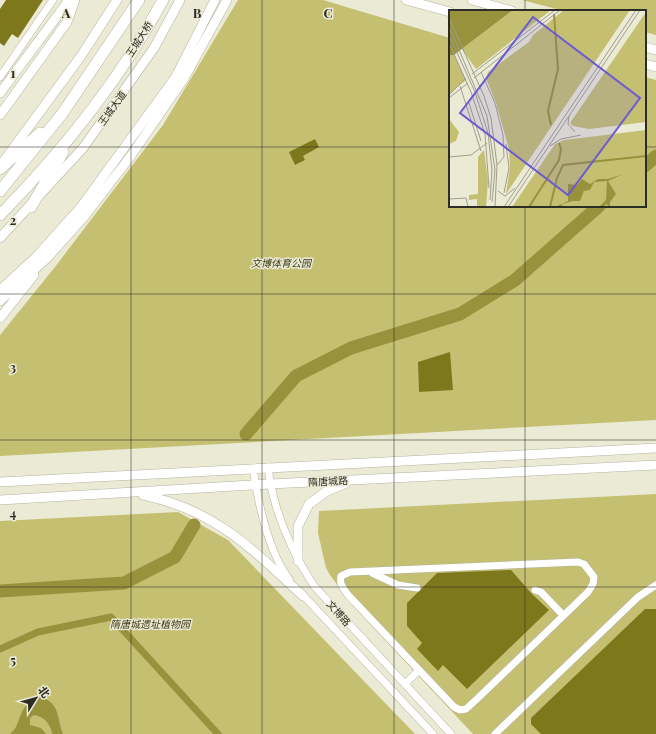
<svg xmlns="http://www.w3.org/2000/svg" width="656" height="734" font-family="'Playfair Display','Noto Sans SC',serif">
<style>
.green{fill:#c5c071}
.water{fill:#98923c}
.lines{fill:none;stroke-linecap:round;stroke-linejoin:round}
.canal{stroke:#98923c;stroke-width:7}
.river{stroke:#98923c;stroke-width:13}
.building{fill:#7e781d}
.minor-casing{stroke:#b4b39f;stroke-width:8}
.major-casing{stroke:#b4b39f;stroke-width:10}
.highway-casing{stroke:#b4b39f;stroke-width:12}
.minor{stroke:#fff;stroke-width:7}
.major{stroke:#fff;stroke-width:9}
.highway{stroke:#fff;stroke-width:11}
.grid{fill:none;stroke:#2d2d25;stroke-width:1;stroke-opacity:0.55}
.labels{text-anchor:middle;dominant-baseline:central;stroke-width:3;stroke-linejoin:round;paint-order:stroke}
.street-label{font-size:10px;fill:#2d2d25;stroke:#ebead5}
.park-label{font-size:10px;font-style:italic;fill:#3b3913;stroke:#ebead5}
.inset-river{fill:none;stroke:#98923c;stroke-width:2}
.inset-road{fill:none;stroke:#9f9e8f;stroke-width:1}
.view{fill:#6c5ad3;fill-opacity:0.15;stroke:#6c5ad3;stroke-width:2}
.inset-edge{fill:none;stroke:#2d2d25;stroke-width:2}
.grid-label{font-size:13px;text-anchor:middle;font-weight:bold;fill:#2d2d25;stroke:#ebead5;stroke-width:3;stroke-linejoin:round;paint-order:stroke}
</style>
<rect width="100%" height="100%" fill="#ebead5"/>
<path class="green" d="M238 0H323L450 38V206H645V77L656 80V420L0 456V335L55 267 163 125Z
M522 0H656V35L645 32V11H564Z
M656 494V734H473L355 608 330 575 326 568 318 533 319 511Z
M178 512 228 540 415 734H0V521Z"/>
<path class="water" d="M38 696C61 703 56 716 63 734H52C51 724 43 716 34 715L30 718V725L41 728 46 734H10C23 724 15 709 38 696Z"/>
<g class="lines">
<path class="canal" d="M0 649 38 632 111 617 218 734"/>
<path class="river" d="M645 166 656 156
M246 434 296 376 351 348 460 314 515 280 599 206
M0 591 124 583 175 557 194 525"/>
</g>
<path class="building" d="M6 0H43L18 38 12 34 4 46 0 43V9Z
M315 139 319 147 303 156 305 160 295 165 289 152Z
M450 352 453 390 419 392 418 362Z
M511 570 532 594 549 610 467 689 443 665 438 671 417 649 422 643 407 626V603L437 573Z
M645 609H656V734H541L531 724V718Z"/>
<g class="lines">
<defs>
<path id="minor" d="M0 77 53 0
M268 467C273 511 290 549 314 586L451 734
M253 468C258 502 268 551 289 579
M578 562 584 564 594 577 593 584 588 592 478 698 466 709 460 710 454 707 349 596C344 589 339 585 341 576L350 572Z
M372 573 398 585 417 588
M535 590 541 592 563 615
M301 593 433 734
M405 684 419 670
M495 734 638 597 656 585"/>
<path id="major" d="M406 0 450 12
M472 0 512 11
M645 47 656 50
M645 64 656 67
M0 93 69 0
M0 115 67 22 75 0
M3 162 81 56 117 0
M0 238 83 148 154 48 180 0
M0 290 36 257 81 207 175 78 215 0
M0 301 47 258 83 218 130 157 183 80 227 0
M0 318 34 275
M0 482 656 448
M143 495C215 510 251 548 303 596
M0 500 270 484 656 465
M298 561V526L309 504 327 491 346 483"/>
<path id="highway" d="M0 169 40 133
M0 191 62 114 139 0
M31 207 63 152
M0 215C62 152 121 78 163 0"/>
</defs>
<use href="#minor" class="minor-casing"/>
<use href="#major" class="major-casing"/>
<use href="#highway" class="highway-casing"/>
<use href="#minor" class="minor"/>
<use href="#major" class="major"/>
<use href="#highway" class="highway"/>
</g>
<path class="grid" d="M131 0V734M262 0V734M394 0V734M525 0V11M0 147H450M645 147H656M525 206V734M0 294H656M0 440H656M0 587H656"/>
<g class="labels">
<g class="street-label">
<text transform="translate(139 39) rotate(-57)">王城大桥</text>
<text transform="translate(112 108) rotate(-54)">王城大道</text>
<text transform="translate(328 481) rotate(-3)">隋唐城路</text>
<text transform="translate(339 613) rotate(48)">文博路</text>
</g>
<g class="park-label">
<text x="281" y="263">文博体育公园</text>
<text x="150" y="624">隋唐城遗址植物园</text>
</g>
</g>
<g transform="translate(449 10)">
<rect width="197" height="197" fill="#ebead5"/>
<path d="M64 0H102L27 59 13 39ZM115 0H181L57 184 61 157 60 139 47 93 37 68 39 62 80 32 84 25ZM197 2V112L140 119 124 116 121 113ZM1 44 5 45 17 70 0 84ZM0 109 10 122 7 131 0 134ZM197 120V197H63L106 134 115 130ZM35 140 39 171 37 197H28V189L20 190V185L29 184V147Z" fill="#c5c071"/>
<path d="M0 0H64L5 45H0ZM174 164 159 171 167 184 161 192V197L157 194 155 197H150L157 190 158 171 145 172 141 180 135 181 131 191H124L113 194V197H106L119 191V174L128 175 133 169 141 174 149 169H159Z" fill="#98923c"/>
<path class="inset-river" d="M102 115 99 101 109 59 105 4M80 197 110 150 112 139 110 133M101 197 108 168 114 155 197 146"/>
<path class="inset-road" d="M0 8 35 86 42 108 48 155 46 197M0 16 38 106 46 160 43 192M0 25 26 82 39 123 43 160 41 190M0 33 22 82 36 124 40 178M32 62 46 93 54 125 55 147 48 155M23 64 106 0M25 68 111 0M11 76 32 141M0 85 17 68M0 88 19 73M20 93 32 131M120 106 119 114 126 122M101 136 112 129 132 125M0 147 22 145 38 133M49 181 56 186 66 178M55 183 60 158 57 134M0 189 17 188 19 197M55 197 187 0M59 197 191 0"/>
<path class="view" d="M84 7 191 88 119 185 11 103Z"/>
<rect width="197" height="197" class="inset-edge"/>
</g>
<g class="grid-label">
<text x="66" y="18">A</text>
<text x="197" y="18">B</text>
<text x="328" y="18">C</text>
<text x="13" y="78">1</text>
<text x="13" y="225">2</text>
<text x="13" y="372">3</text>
<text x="13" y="518">4</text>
<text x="13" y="665">5</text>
</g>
<g transform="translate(36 698) rotate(53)" stroke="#ebead5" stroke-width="3" paint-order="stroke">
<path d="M0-3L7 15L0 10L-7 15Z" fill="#2d2d25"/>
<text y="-6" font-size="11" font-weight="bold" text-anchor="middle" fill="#2d2d25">北</text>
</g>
</svg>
